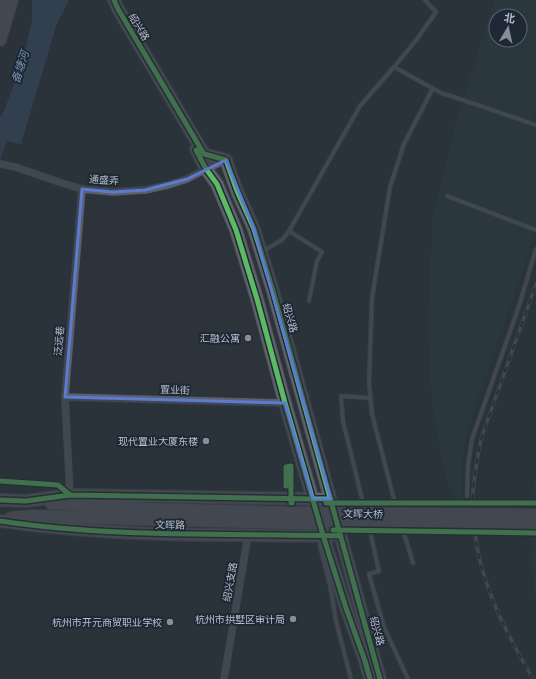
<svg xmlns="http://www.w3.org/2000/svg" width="536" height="679" font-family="'DM Sans','Noto Sans SC',sans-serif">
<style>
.green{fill:#293e41;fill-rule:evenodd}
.water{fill:#3a4e66}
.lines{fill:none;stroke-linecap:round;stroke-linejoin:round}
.service-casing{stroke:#4a4f55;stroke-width:5}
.minor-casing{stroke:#4a4f55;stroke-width:8}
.primary-casing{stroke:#4a4f58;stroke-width:14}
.service{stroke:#5c6169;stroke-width:3.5}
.minor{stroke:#5c6169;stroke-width:7}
.primary{stroke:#5f636a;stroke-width:12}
.rail-casing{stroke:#5b6066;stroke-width:3.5}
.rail{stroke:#1f2936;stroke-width:2;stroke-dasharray:6;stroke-linecap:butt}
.primary-bridge-casing{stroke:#4a4f58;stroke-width:14;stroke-linecap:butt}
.primary-bridge{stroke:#5f636a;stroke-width:12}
.cycleway-casing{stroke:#1f2936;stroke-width:8}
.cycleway{stroke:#5cba63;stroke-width:5}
.marked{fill:none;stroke:#5b7bd3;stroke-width:3;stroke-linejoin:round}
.poi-dot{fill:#868e99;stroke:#1f2936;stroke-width:1.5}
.labels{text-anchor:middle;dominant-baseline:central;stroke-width:4;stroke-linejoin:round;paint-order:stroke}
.street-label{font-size:10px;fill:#b7bfcb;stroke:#1f2936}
.poi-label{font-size:10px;fill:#b7bfcb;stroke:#1f2936;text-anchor:end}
.water-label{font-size:11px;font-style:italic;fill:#7791ae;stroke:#1f2936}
</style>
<rect width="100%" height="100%" fill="#2c333b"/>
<path class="green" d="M495 0H536V107L531 123 536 126V230L478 398C470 423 461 450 461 477 461 484 462 491 463 499H455L446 479 433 410 431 384 428 321 433 215 456 122ZM496 16H520V40H496Z
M536 479V602L531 564 532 512 533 490Z"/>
<path class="water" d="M32 0H69L57 23 21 144 7 141 0 160V118L4 111 23 60 32 21Z"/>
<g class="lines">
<defs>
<path id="service" d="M394 67 417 39 436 12 425 0
M447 196 536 230
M289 231 322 252 317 261 309 301
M263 251 282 240 289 231 360 106 394 67 441 93 457 98 536 125
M467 496 468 465 472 439 519 306 536 249
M365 511 343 421 341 396 370 398
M397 511 372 414 369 383 372 298 390 187 404 144 433 88
M369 527 379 571 369 574 384 627 408 679
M402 527 413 563
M321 542 320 546 330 585 336 621 351 679"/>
<path id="minor" d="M0 164 15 167 62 183 82 189 113 192 145 190 168 185 187 179 206 169 226 160
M65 397 285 403
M70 495 65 397 82 189
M224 679 248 535"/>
<path id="primary" d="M114 0 118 9 204 154 226 160 237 191 254 229 273 291 380 679
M0 9 3 0
M0 40 12 0
M196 149 206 169 217 184 236 230 257 299 285 403 323 535 346 608 365 661 370 679
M0 500 26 501 70 495 320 499
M51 503 141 509
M11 518 32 516 142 519
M0 521C82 533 165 535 248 535 276 536 303 535 330 536"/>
</defs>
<use href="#service" class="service-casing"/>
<use href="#minor" class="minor-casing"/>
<use href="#primary" class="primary-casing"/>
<use href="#service" class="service"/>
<use href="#minor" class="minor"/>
<use href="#primary" class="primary"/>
<defs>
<path id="rail" d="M533 679C507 634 481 586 475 533 474 527 472 521 472 515 472 488 476 462 482 436L536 284"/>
</defs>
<use href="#rail" class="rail-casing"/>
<use href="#rail" class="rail"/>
<defs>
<path id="primary-bridge" d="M141 509 291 513 536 515
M142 519 290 523 536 525"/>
</defs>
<use href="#primary-bridge" class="primary-bridge-casing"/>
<use href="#primary-bridge" class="primary-bridge"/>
<defs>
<path id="cycleway" d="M114 0 118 9 204 154 226 160 237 191 254 229 273 291 380 679
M196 150 206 169 217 184 236 230 257 299 285 403 323 535 346 608 365 661 370 679
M0 481 58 485 70 495
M286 486V467L291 466V503H292
M0 500 26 501 70 495 313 499H331
M326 503H536
M0 521C113 538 227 533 341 536
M333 530 536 533"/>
</defs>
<use href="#cycleway" class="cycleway-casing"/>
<use href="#cycleway" class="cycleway"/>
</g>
<path d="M0 0H536V679H0ZM226 160 254 229 331 499H313L285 403 65 397 82 189 113 192 145 190 187 179Z" fill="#2c333b" fill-opacity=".55" fill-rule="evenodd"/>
<path class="marked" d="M226 160 254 229 331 499H313L285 403 65 397 82 189 113 192 145 190 187 179Z"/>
<g class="poi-dot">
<circle cx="248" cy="338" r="4"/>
<circle cx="206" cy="441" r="4"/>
<circle cx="293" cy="619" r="4"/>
<circle cx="170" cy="622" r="4"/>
</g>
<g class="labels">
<g class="street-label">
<text transform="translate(139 27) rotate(59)">绍兴路</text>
<text transform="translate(104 180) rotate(4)">通盛弄</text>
<text transform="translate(290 318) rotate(74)">绍兴路</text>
<text transform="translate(59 341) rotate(-85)">泛远巷</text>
<text transform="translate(175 390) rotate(2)">置业街</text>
<text transform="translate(363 514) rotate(1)">文晖大桥</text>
<text transform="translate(170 525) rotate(1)">文晖路</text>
<text transform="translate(230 582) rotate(-80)">绍兴支路</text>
<text transform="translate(377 631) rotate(75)">绍兴路</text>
</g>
<g class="poi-label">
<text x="240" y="338">汇融公寓</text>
<text x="198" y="441">现代置业大厦东楼</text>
<text x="285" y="619">杭州市拱墅区审计局</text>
<text x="162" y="622">杭州市开元商贸职业学校</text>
</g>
<g class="water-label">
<text transform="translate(20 67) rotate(-72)">备塘河</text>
</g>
</g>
<g transform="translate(508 28) rotate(9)"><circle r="19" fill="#1f2936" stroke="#5c6572"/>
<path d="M0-3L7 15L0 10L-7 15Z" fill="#868e99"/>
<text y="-6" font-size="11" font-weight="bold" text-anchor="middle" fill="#b7bfcb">北</text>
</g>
</svg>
